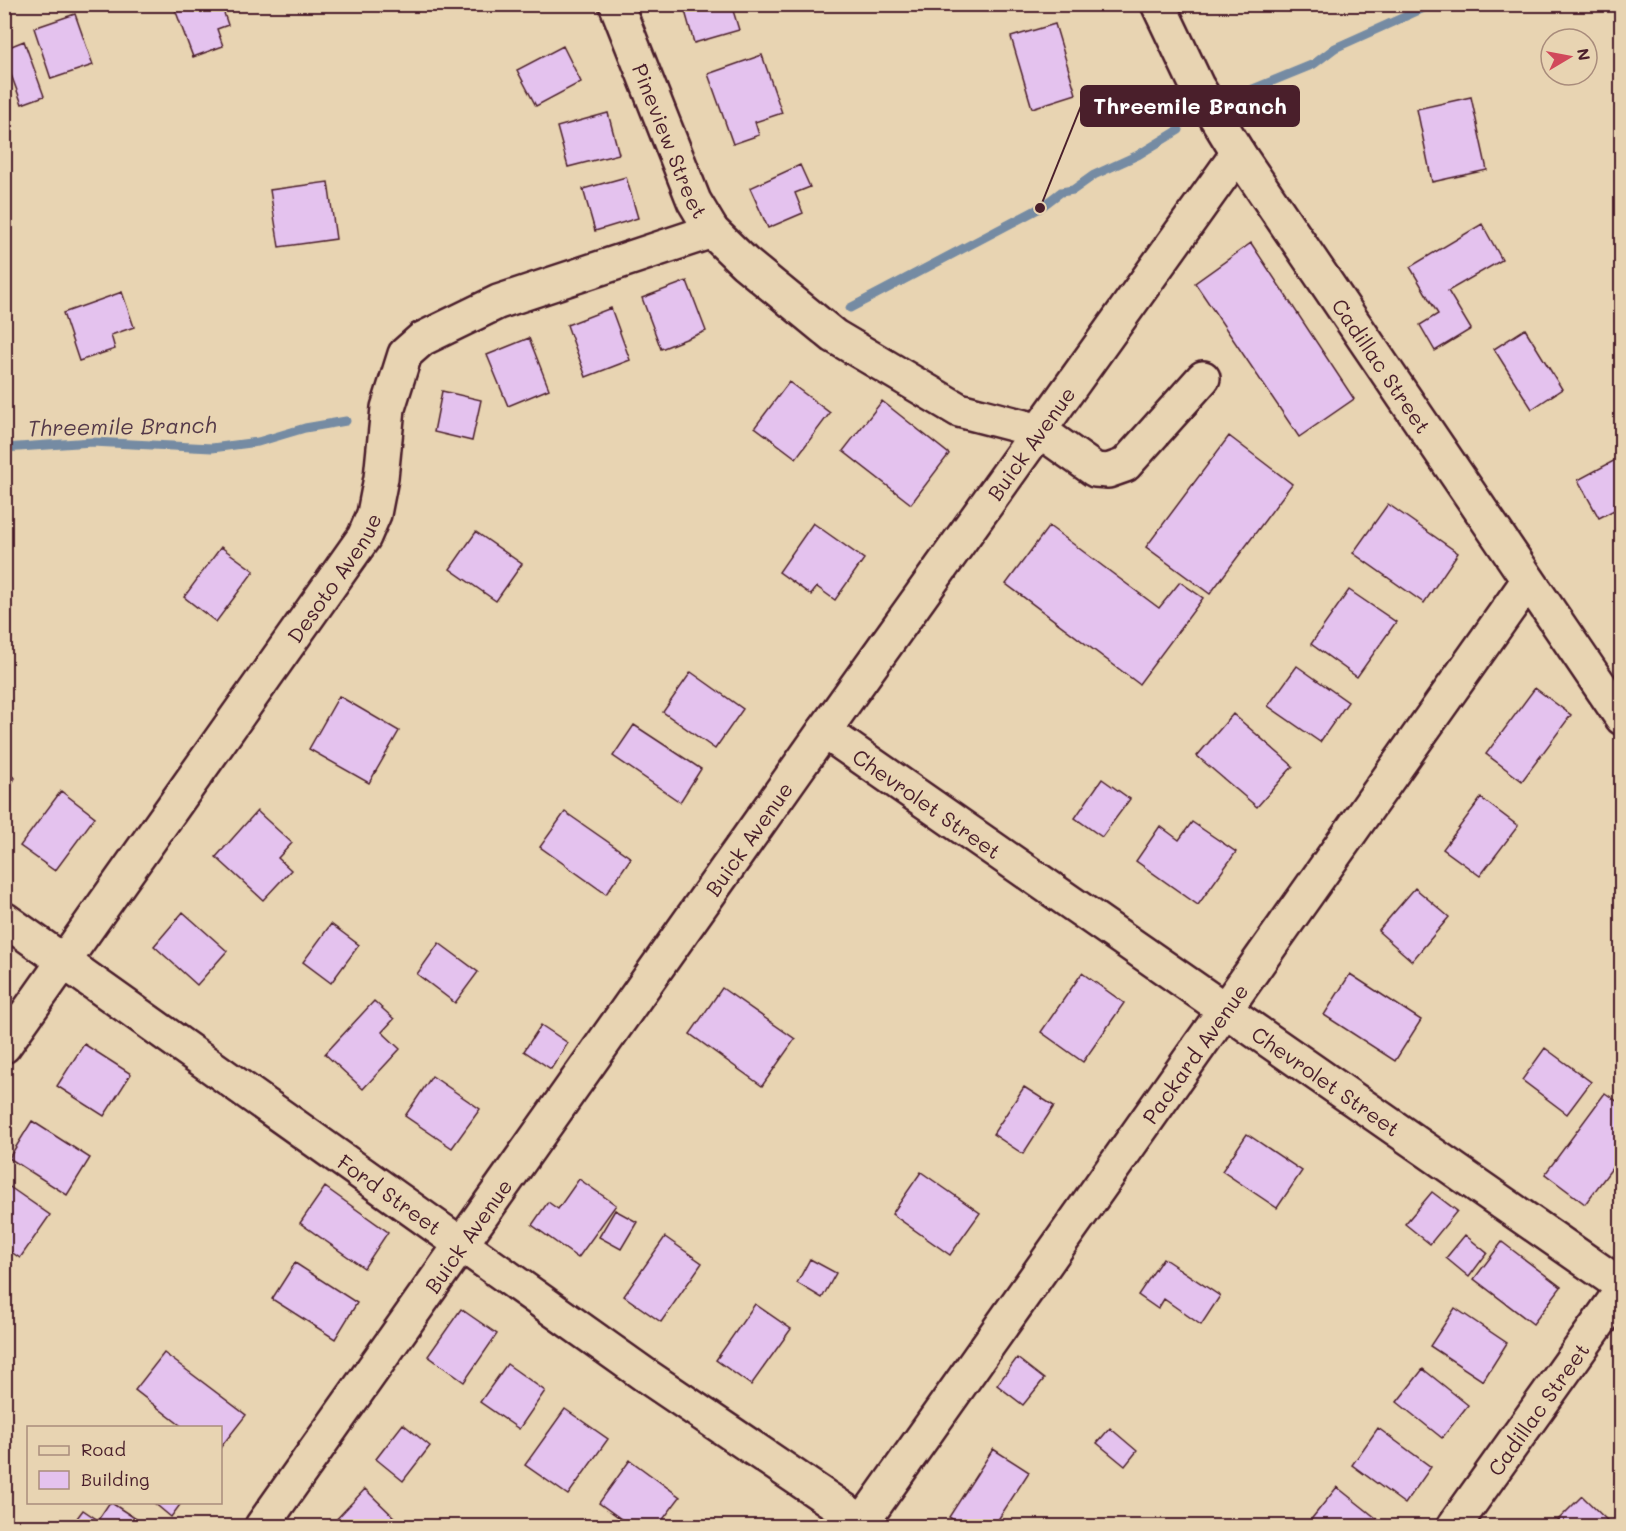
<svg xmlns="http://www.w3.org/2000/svg" width="1626" height="1531" font-family="Mali,sans-serif">
<style>
.lines{fill:none;stroke-linecap:round;stroke-linejoin:round}
.stream{stroke:#758ba3;stroke-width:9}
.building{fill:#e4c2ee;stroke:#4a1f2b;stroke-width:1.5}
.minor-casing{stroke:#4a1f2b;stroke-width:38}
.minor{stroke:#e8d4b2;stroke-width:33}
.labels{text-anchor:middle;dominant-baseline:central;stroke-width:4.5;stroke-linejoin:round;paint-order:stroke}
.street-label{font-size:21px;fill:#4a1f2b;stroke:#e8d4b2}
.water-label{font-size:22px;font-style:italic;fill:#553a49;stroke:#e8d4b2}
.leader{fill:none;stroke:#4a1f2b;stroke-width:2}
.callout-dot{fill:#4a1f2b;stroke:#e8d4b2;stroke-width:2}
.callout{fill:#4a1f2b;stroke:#4a1f2b;stroke-width:2}
.callout-label{font-size:22px;text-anchor:middle;font-weight:bold;fill:#fff}
</style>
<rect width="100%" height="100%" fill="#e8d4b2"/>
<filter id="ink" filterUnits="userSpaceOnUse"><feTurbulence type="fractalNoise" baseFrequency=".0167" numOctaves="2"/><feDisplacementMap in="SourceGraphic" scale="12" xChannelSelector="R" yChannelSelector="G"/><feConvolveMatrix kernelMatrix="1 2 1 2 8 2 1 2 1" color-interpolation-filters="sRGB"/></filter>
<g filter="url(#ink)">
<g class="lines">
<path class="stream" d="M1236 96 1314 64 1335 48 1433 4
M850 308 1040 208 1061 192 1073 190 1094 175 1138 155 1179 130
M4 448 92 442 212 448 258 442 305 428 346 421"/>
</g>
<path class="building" d="M173 4H221L228 25 217 29 223 46 193 57Z
M683 4H731L739 30 694 43Z
M75 14 93 65 51 79 34 28Z
M1055 24 1076 94 1032 108 1011 37Z
M24 41 44 96 22 104 4 56V49Z
M563 46 581 82 536 106 517 70Z
M762 55 782 113 755 122 759 135 733 144 708 74Z
M1471 97 1487 170 1432 182 1417 109Z
M608 113 619 154 568 167 557 127Z
M800 165 810 187 795 193 803 213 768 228 750 188Z
M626 177 638 218 595 231 583 189Z
M328 182 336 239 279 247 270 190Z
M1482 224 1502 260 1448 291 1471 329 1435 351 1420 325 1438 314 1410 267Z
M1251 243 1354 399 1299 437 1195 283Z
M687 281 706 331 661 349 642 298Z
M122 292 134 327 111 335 115 349 79 361 63 313Z
M611 308 630 360 586 377 567 325Z
M1525 329 1562 389 1532 409 1494 349Z
M529 338 549 389 508 406 487 355Z
M789 382 830 413 796 458 755 427Z
M442 391 481 400 472 441 434 432Z
M882 401 949 454 911 504 843 451Z
M1229 436 1292 484 1210 594 1146 547Z
M1621 457 1622 506 1599 518 1578 480Z
M1388 504 1458 553 1424 603 1353 553Z
M813 523 864 559 835 600 817 587 811 595 779 572Z
M1049 526 1159 608 1180 582 1203 598 1139 684 1006 584Z
M476 532 522 564 496 601 450 569Z
M221 547 254 571 216 622 184 597Z
M1349 590 1396 622 1357 677 1311 644Z
M1297 666 1348 702 1320 742 1268 706Z
M691 672 743 709 715 749 663 712Z
M1535 688 1571 715 1522 781 1486 754Z
M339 696 399 731 369 783 309 749Z
M1233 714 1293 766 1257 807 1197 756Z
M634 725 701 769 680 802 613 756Z
M4 771 15 778 4 796Z
M1102 779 1130 799 1102 837 1075 818Z
M61 791 95 817 55 871 20 846Z
M1481 798 1518 826 1480 876 1443 849Z
M257 811 292 843 278 858 291 870 263 900 216 857Z
M565 812 631 858 606 894 540 847Z
M1192 822 1236 852 1198 905 1136 861 1160 826 1179 840Z
M1415 888 1449 917 1412 961 1378 931Z
M183 912 227 951 197 985 154 946Z
M331 924 359 945 331 983 303 962Z
M439 943 478 972 455 1003 417 974Z
M1082 973 1124 1003 1083 1062 1041 1032Z
M1350 974 1421 1020 1395 1061 1324 1015Z
M722 988 795 1039 762 1086 690 1034Z
M374 1001 394 1019 382 1032 400 1049 363 1089 325 1054Z
M541 1025 568 1043 551 1069 524 1051Z
M84 1044 131 1074 104 1116 57 1086Z
M1545 1048 1591 1082 1567 1114 1522 1080Z
M432 1076 480 1109 452 1148 405 1116Z
M1024 1087 1054 1106 1023 1154 993 1134Z
M1605 1093 1622 1105V1155L1585 1204 1545 1174Z
M32 1121 90 1158 67 1195 9 1158Z
M1247 1134 1302 1171 1277 1208 1222 1171Z
M921 1172 980 1213 950 1255 892 1214Z
M579 1179 616 1205 578 1258 532 1225 548 1202 558 1209Z
M4 1183 50 1215 20 1258 4 1247Z
M325 1187 388 1232 364 1268 300 1223Z
M1432 1192 1457 1211 1430 1244 1405 1224Z
M615 1210 637 1222 621 1249 599 1237Z
M1465 1235 1487 1253 1469 1277 1446 1258Z
M665 1237 702 1263 661 1322 624 1296Z
M1502 1242 1561 1287 1533 1324 1474 1279Z
M1163 1258 1220 1296 1201 1325 1164 1299 1158 1309 1138 1295Z
M810 1259 836 1273 822 1298 797 1283Z
M295 1263 357 1303 335 1339 272 1299Z
M755 1304 791 1329 751 1385 716 1360Z
M1455 1308 1507 1343 1483 1381 1430 1346Z
M461 1309 497 1334 464 1382 428 1356Z
M164 1353 246 1415 220 1448V1428H184L135 1390Z
M1017 1358 1044 1379 1023 1405 997 1385Z
M507 1364 545 1391 519 1429 480 1402Z
M1423 1369 1468 1405 1442 1438 1397 1402Z
M565 1409 608 1439 568 1495 525 1465Z
M403 1424 430 1446 403 1481 376 1459Z
M1110 1428 1137 1451 1125 1466 1097 1443Z
M1378 1428 1431 1467 1405 1504 1352 1465Z
M993 1449 1029 1472 994 1526H963L949 1517Z
M630 1460 680 1497 658 1526H631L599 1503Z
M1337 1487 1386 1526H1314L1309 1522Z
M365 1489 401 1524 398 1526H330Z
M1582 1496 1613 1526H1552Z
M110 1502 147 1526H71L83 1510 98 1520Z
M153 1502H182L171 1517Z"/>
<g class="lines">
<defs>
<g id="minor">
<path id="s1" d="M616 4 694 201 712 231 745 263 834 336 959 410 1040 431 1095 470 1108 471 1125 465 1203 378"/>
<path id="s2" d="M1158 4 1197 86 1238 153 1622 718"/>
<path id="s3" d="M824 731 1622 1286"/>
<path id="s4" d="M4 919 645 1375 868 1526"/>
<path id="s5" d="M4 1046 364 537 374 514 381 478 388 408 405 354 422 339 498 302 712 231"/>
<path id="s6" d="M262 1526 824 731 1238 153"/>
<path id="s7" d="M860 1526 1528 581"/>
<path id="s8" d="M1454 1526 1622 1290"/>
</g>
</defs>
<use href="#minor" class="minor-casing"/>
<use href="#minor" class="minor"/>
</g>
</g>
<g class="labels">
<g class="street-label">
<text stroke="none"><textPath href="#s1" startOffset="147">Pineview Street</textPath></text>
<text stroke="none"><textPath href="#s2" startOffset="426">Cadillac Street</textPath></text>
<text stroke="none"><textPath href="#s6" startOffset="1328">Buick Avenue</textPath></text>
<text stroke="none"><textPath href="#s5" startOffset="573">Desoto Avenue</textPath></text>
<text stroke="none"><textPath href="#s3" startOffset="126">Chevrolet Street</textPath></text>
<text stroke="none"><textPath href="#s6" startOffset="842">Buick Avenue</textPath></text>
<text stroke="none"><textPath href="#s7" startOffset="579">Packard Avenue</textPath></text>
<text stroke="none"><textPath href="#s3" startOffset="612">Chevrolet Street</textPath></text>
<text stroke="none"><textPath href="#s4" startOffset="474">Ford Street</textPath></text>
<text stroke="none"><textPath href="#s6" startOffset="356">Buick Avenue</textPath></text>
<text stroke="none"><textPath href="#s8" startOffset="144">Cadillac Street</textPath></text>
</g>
<g class="water-label">
<text transform="translate(122 426) rotate(-1)">Threemile Branch</text>
</g>
</g>
<path class="leader" d="M1040 208L1081 106"/>
<circle class="callout-dot" cx="1040" cy="208" r="6"/>
<rect class="callout" x="1081" y="86" width="218" height="40" rx="6"/>
<g class="callout-label">
<text x="1190" y="114">Threemile Branch</text>
</g>
<rect width="1626" height="1531" fill="none" stroke="#e8d4b2" stroke-width="24"/>
<rect x="12" y="12" width="1602" height="1507" fill="none" stroke="#4a1f2b" stroke-width="2" filter="url(#ink)"/>
<rect x="27" y="1426" width="195" height="78" fill="#e8d4b2" stroke="#a98c7c" stroke-width="1.5"/>
<rect x="39" y="1446" width="30" height="9" fill="#e8d4b2" stroke="#a98c7c" stroke-width="1.5"/>
<text x="81" y="1456" font-size="18" fill="#4a1f2b">Road</text>
<rect x="39" y="1471" width="30" height="18" fill="#e4c2ee" stroke="#a98c7c" stroke-width="1.5"/>
<text x="81" y="1486" font-size="18" fill="#4a1f2b">Building</text>
<g transform="translate(1569 57) rotate(80)"><circle r="28" fill="#e8d4b2" stroke="#a98c7c" stroke-width="1.5"/>
<path d="M0-4.5L10 22L0 15L-10 22Z" fill="#d1495b"/>
<text y="-9" font-size="16" font-weight="bold" text-anchor="middle" fill="#4a1f2b">N</text>
</g>
</svg>
